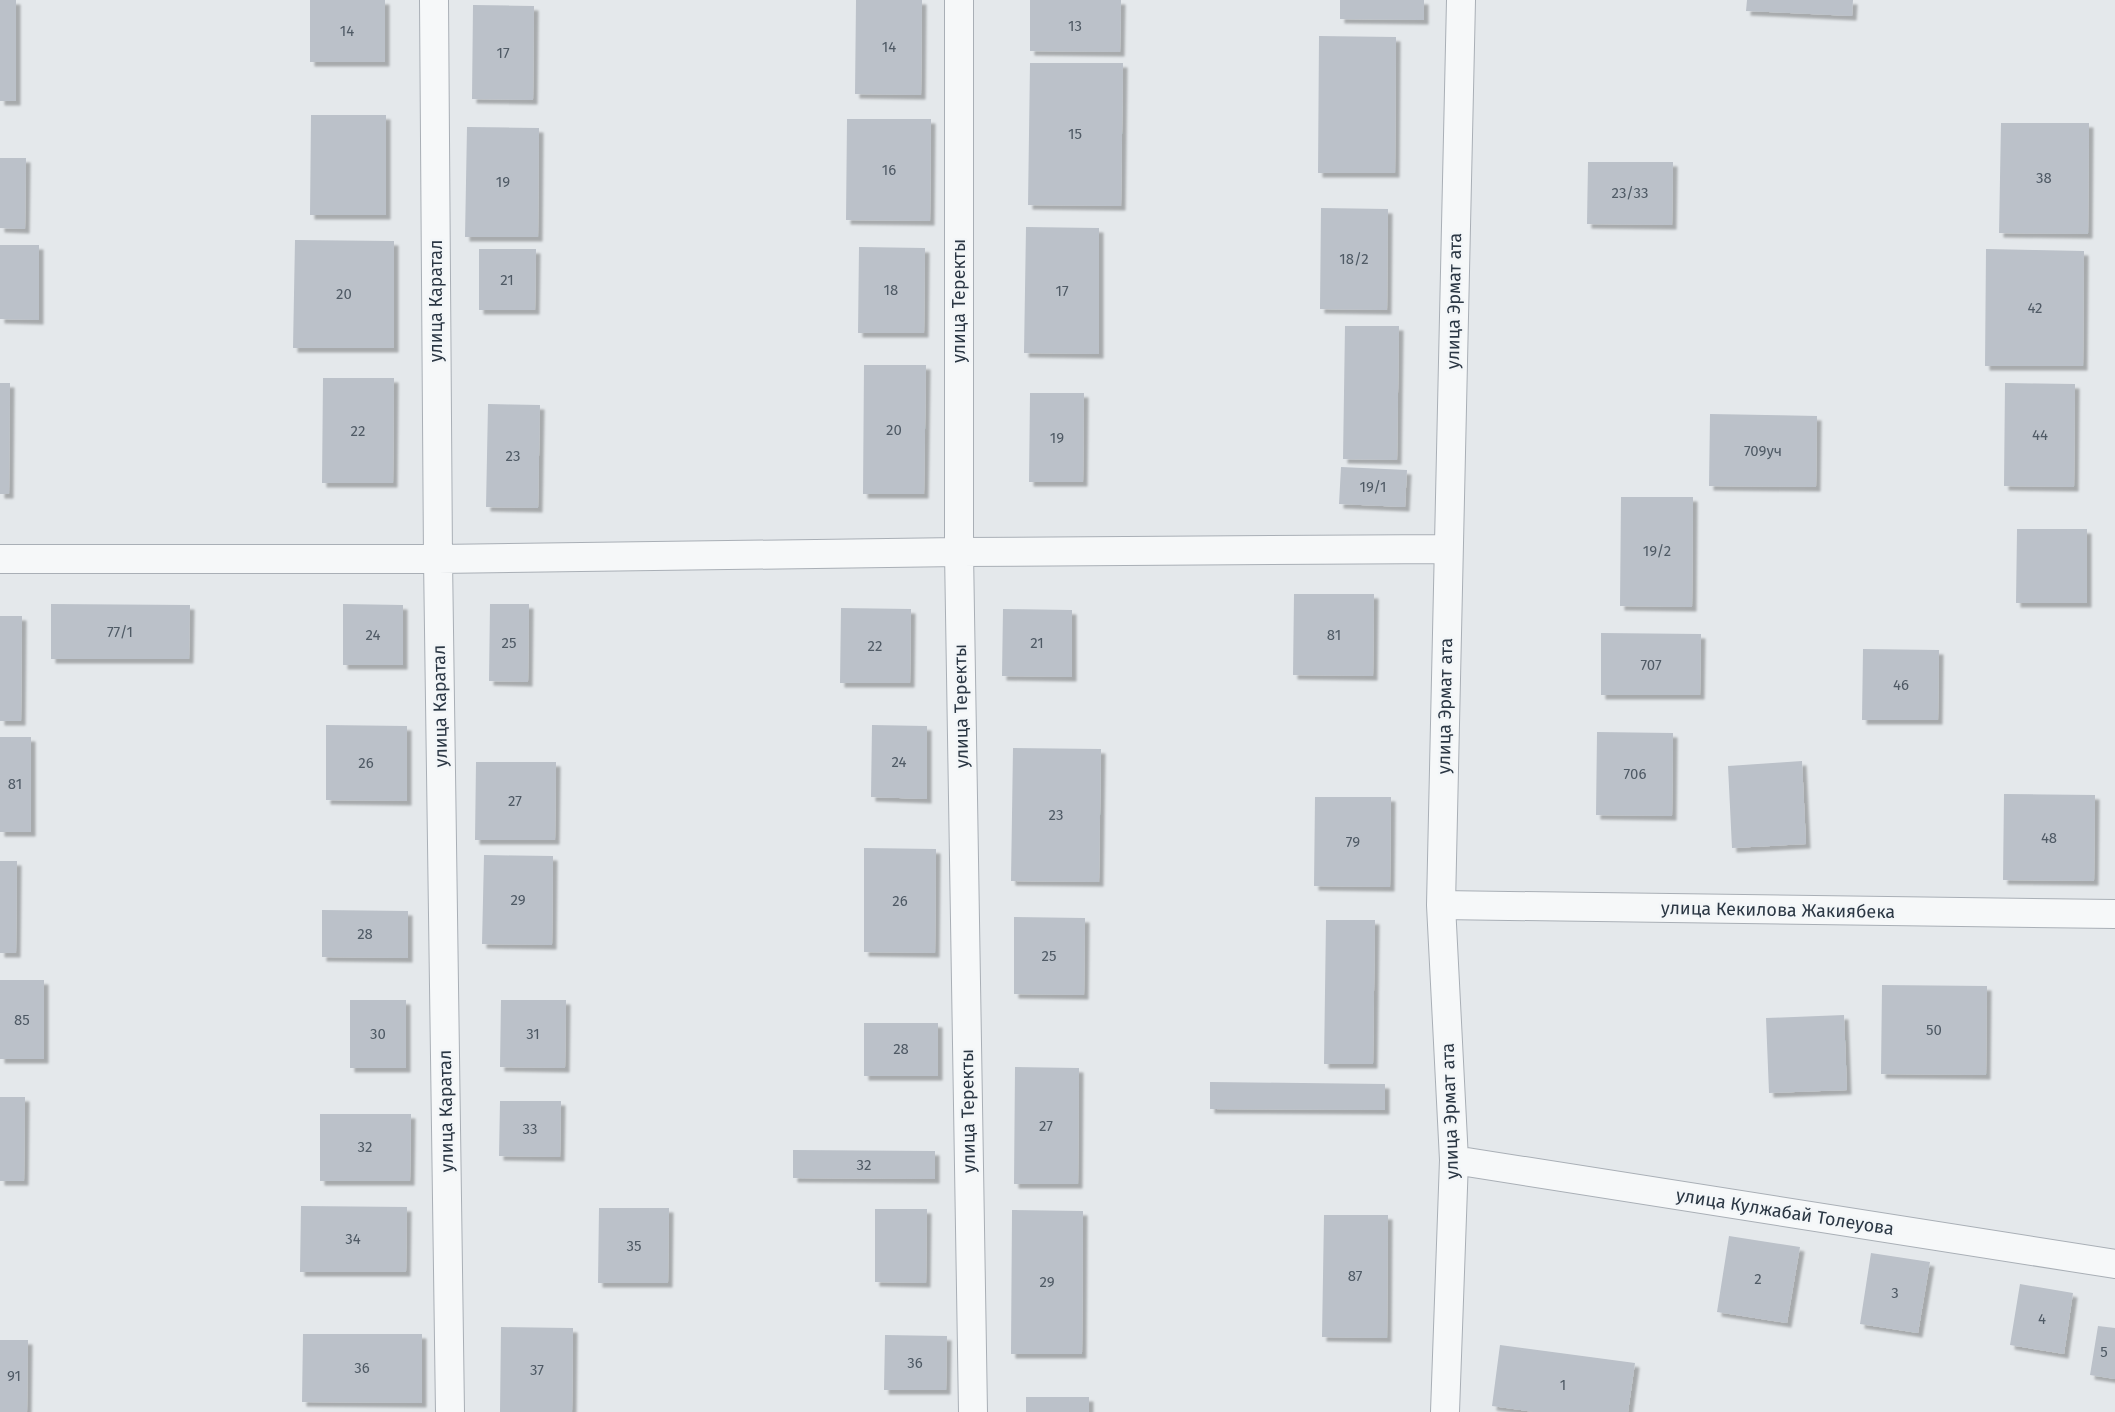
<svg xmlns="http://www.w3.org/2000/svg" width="2115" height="1412" font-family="'Fira Sans',sans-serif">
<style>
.building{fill:#bbc1c9;filter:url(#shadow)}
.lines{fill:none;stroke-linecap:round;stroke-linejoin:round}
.minor-casing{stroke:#a9afb6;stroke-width:30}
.minor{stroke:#f6f8f9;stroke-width:28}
.labels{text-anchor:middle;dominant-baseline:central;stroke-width:5;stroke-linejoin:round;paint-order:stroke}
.number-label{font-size:15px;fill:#4f5a65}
.street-label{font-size:18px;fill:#2b3744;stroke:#f3f6f8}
</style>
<defs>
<filter id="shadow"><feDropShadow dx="4.5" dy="4.5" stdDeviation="1" flood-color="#0004"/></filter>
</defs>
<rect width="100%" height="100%" fill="#e4e8eb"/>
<path class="building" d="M0 0H16V101H0Z
M310 0H385V62H310Z
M856 0H922L921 95 855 94Z
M1030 0H1121L1120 52 1030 51Z
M1340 0H1424V20L1340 19Z
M1747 0H1853L1852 16 1746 11Z
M473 5 534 6 533 100 472 99Z
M1319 36 1396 37 1395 173H1318Z
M1030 63H1123L1121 206 1028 205Z
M311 115H386V215H310Z
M847 119H931L930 221 846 220Z
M2001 123H2089L2088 234 1999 233Z
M467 127 539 128 538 237H465Z
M0 158H26L25 229 0 228Z
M1588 162H1673L1672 225 1587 224Z
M1321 208 1388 209 1387 310 1320 309Z
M1026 227 1099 228V354L1024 353Z
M295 240 394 241V348H293Z
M0 245H39V320L0 319Z
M859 247 925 248 924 333H858Z
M479 249H536L535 310H479Z
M1986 249 2084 251 2083 366H1985Z
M1345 326H1399L1397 460 1343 459Z
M864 365H926L924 494H863Z
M323 378H394L393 483H322Z
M0 383H10L9 494H0Z
M2005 383 2075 384 2074 487 2004 486Z
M1030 393H1084L1083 482H1029Z
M488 404 540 405 538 508 486 507Z
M1710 414 1817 416 1816 487 1709 486Z
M1341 467 1407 470 1405 507 1339 504Z
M1621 497H1693L1692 607 1620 606Z
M2017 529H2087V603H2016Z
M1294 594H1374L1373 676 1293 675Z
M51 604 190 605 189 659H51Z
M343 604 403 605V665H343Z
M490 604H529L528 682 489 681Z
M841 608 911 609 910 683H840Z
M1003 609 1072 610V677L1002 676Z
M0 616H22L21 721H0Z
M1601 633 1701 634 1700 695H1601Z
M1863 649 1939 650 1938 720H1862Z
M326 725 407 726V801L326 800Z
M872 725 927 726V799L871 797Z
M1597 732 1673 733 1672 816 1596 815Z
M0 737H31V832H0Z
M1013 748 1101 749 1099 882 1011 881Z
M1802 761 1806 844 1732 848 1728 766Z
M476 762H556L555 840H475Z
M2004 794 2095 795 2094 881 2003 880Z
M1315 797H1391L1390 887 1314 886Z
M864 848 936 849 935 953 864 952Z
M484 855 553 856 552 945 482 944Z
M0 861H17L16 953H0Z
M322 910 408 911V958L322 957Z
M1014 917 1085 918 1084 995 1014 994Z
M1326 920H1375L1373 1064H1324Z
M0 980H44V1059H0Z
M1882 985 1987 986 1986 1075 1881 1074Z
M350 1000H406V1068H350Z
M501 1000H566L565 1068 500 1067Z
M1844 1015 1847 1090 1769 1093 1766 1018Z
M864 1023H938V1076H864Z
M1015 1067 1079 1068 1078 1184H1014Z
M1210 1082 1385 1084V1110L1210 1109Z
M0 1097H25L24 1181H0Z
M500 1101H561L560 1157 499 1156Z
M320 1114H411L410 1181H320Z
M793 1150 935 1151V1179L793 1178Z
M301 1206 407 1207 406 1272H300Z
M599 1208H669L668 1283H598Z
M875 1209H927L926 1283 875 1282Z
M1012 1210 1083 1211 1082 1354H1011Z
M1324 1215H1388L1387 1338 1322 1337Z
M1729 1236 1800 1247 1787 1323 1717 1312Z
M1871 1253 1930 1262 1918 1333 1860 1324Z
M2020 1284 2073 1293 2064 1354 2010 1345Z
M2098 1326 2115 1328V1379L2090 1375Z
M501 1327 573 1328 572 1412H500Z
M303 1334H422V1403L302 1402Z
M885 1335 947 1336 946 1390H884Z
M0 1340H28L27 1412H0Z
M1500 1345 1635 1363 1628 1412H1534L1492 1406Z
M1026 1397H1089V1412H1026Z"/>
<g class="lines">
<defs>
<path id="minor" d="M434 0 438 559 450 1412
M959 0V552L973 1412
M0 559H438L959 552 1448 549
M1441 905 2115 914
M1454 1160 2115 1264
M1445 1412 1454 1160 1441 905 1461 0"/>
</defs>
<use href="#minor" class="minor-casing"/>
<use href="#minor" class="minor"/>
</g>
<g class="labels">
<g class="number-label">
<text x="1075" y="26">13</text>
<text x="347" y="31">14</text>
<text x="889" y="47">14</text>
<text x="503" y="53">17</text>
<text x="1075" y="134">15</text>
<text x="889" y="170">16</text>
<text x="2044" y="178">38</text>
<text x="503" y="182">19</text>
<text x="1630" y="193">23/33</text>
<text x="1354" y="259">18/2</text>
<text x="507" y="280">21</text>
<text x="891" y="290">18</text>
<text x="1062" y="291">17</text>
<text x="344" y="294">20</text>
<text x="2035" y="308">42</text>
<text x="894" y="430">20</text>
<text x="358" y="431">22</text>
<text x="2040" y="435">44</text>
<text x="1057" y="438">19</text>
<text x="1763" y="451">709уч</text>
<text x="513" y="456">23</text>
<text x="1373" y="487">19/1</text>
<text x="1657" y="551">19/2</text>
<text x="120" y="632">77/1</text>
<text x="373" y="635">24</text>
<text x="1334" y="635">81</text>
<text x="509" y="643">25</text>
<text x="1037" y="643">21</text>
<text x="875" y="646">22</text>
<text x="1651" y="665">707</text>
<text x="1901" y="685">46</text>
<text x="899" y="762">24</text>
<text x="366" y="763">26</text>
<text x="1635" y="774">706</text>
<text x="15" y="784">81</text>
<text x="515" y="801">27</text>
<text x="1056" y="815">23</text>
<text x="2049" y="838">48</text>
<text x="1353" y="842">79</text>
<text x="518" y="900">29</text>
<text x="900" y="901">26</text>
<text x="365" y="934">28</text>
<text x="1049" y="956">25</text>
<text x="22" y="1020">85</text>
<text x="1934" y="1030">50</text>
<text x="378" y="1034">30</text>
<text x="533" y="1034">31</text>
<text x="901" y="1049">28</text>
<text x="1046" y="1126">27</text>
<text x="530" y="1129">33</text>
<text x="365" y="1147">32</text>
<text x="864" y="1165">32</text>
<text x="353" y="1239">34</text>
<text x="634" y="1246">35</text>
<text x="1355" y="1276">87</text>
<text x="1758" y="1279">2</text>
<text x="1047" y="1282">29</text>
<text x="1895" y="1293">3</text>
<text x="2042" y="1319">4</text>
<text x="2104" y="1352">5</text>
<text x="915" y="1363">36</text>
<text x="362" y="1368">36</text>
<text x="537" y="1370">37</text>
<text x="14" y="1376">91</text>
<text x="1563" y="1385">1</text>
</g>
<g class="street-label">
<text transform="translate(436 301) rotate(-90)">улица Каратал</text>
<text transform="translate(959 301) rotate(-90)">улица Теректы</text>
<text transform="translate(1454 301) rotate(-89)">улица Эрмат ата</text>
<text transform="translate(440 706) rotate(-91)">улица Каратал</text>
<text transform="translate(961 706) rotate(-91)">улица Теректы</text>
<text transform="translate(1445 706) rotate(-89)">улица Эрмат ата</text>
<text transform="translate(1778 910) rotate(1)">улица Кекилова Жакиябека</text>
<text transform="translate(446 1111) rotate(-91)">улица Каратал</text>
<text transform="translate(968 1111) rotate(-91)">улица Теректы</text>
<text transform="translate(1450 1111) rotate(-92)">улица Эрмат ата</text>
<text transform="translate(1785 1212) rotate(9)">улица Кулжабай Толеуова</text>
</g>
</g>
</svg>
